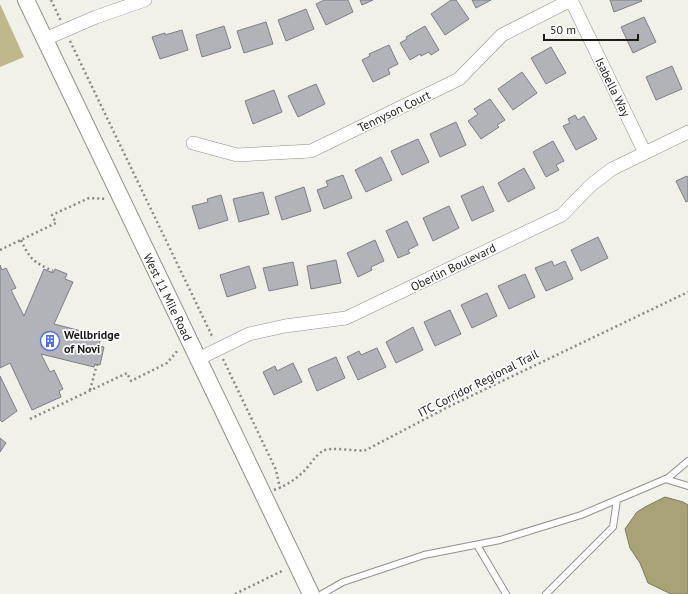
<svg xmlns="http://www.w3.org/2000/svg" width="688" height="594" font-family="'PT Sans',sans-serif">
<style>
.forest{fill:#bfb88b}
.water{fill:#a9a276;stroke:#7e7a5a}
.building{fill:#b1b3b9;stroke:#7d7f85}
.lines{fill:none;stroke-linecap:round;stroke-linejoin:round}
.service-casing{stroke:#919089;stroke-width:8}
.minor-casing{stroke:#919089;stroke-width:14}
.tertiary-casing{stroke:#919089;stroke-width:18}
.path{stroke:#898983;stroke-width:2.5;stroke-dasharray:2 3;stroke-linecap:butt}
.service{stroke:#fff;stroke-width:6}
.minor{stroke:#fff;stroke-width:13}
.tertiary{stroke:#fff;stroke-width:16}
.labels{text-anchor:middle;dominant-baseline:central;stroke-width:3.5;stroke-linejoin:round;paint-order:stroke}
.street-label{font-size:12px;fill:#1b1b18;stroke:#fff}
.poi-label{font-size:12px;font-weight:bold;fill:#1b1b18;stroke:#fff;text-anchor:start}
</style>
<rect width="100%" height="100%" fill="#f2f1e9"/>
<path class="forest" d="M0 4 24 57 0 67Z"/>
<path class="water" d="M665 497 683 502 688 505V594H671L648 583 640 563 630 548 625 529 637 512 645 507Z"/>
<path class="building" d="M324 0H348L353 12 326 25 316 4Z
M360 0H373L362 5Z
M451 0H456L469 19 445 35 431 14Z
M472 0H491L476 8Z
M610 0H641L642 1 614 12Z
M306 9 314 29 286 41 278 20Z
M644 17 656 42 633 53 621 27Z
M266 22 273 44 244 53 237 31Z
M224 26 231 48 202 57 196 35Z
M425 26 439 50 431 55 429 52 421 56 420 54 410 60 400 43 407 39 406 37Z
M182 30 188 50 160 59 152 37 165 33V35Z
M389 45 398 64 388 69 390 74 373 82 362 60 370 56 369 54Z
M551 47 566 73 546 84 531 58Z
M672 66 682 89 656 100 646 77Z
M522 72 537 93 513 110 498 89Z
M316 84 325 104 298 117 288 96Z
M274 90 282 112 253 124 245 101Z
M490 99 505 120 497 125 499 127 481 139 468 121 478 114 474 109Z
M575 115 578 120 584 116 597 139 576 150 563 126 570 123 568 119Z
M456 122 466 145 440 157 430 134Z
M418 139 429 162 402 175 391 151Z
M553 141 564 161 556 165 559 170 546 177 533 152Z
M381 157 392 180 366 192 355 170Z
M524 168 535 188 508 202 498 183Z
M343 175 352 198 324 209 317 190 328 186 326 181Z
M687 176 688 178V201L686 202 676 181Z
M483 186 494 211 472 221 461 196Z
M304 187 311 211 282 220 275 197Z
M263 192 269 214 239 222 233 199Z
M221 195 228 220 199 229 192 206 208 202 207 199Z
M449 206 459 228 433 241 423 218Z
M407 221 418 245 408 250 410 253 398 258 386 231Z
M598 237 608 258 581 271 571 250Z
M375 240 384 261 371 267 372 270 358 277 347 253Z
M336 260 341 283 311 289 307 266Z
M552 261 554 266 565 261 573 279 546 291 535 268Z
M293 262 298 285 269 291 263 268Z
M0 265 2 270 6 268 16 288 11 290 24 316 44 269 53 273 55 269 67 274 65 279 73 282 54 324 101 336 99 346 104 347 100 365 95 364 94 367 41 354 50 372 54 370 63 389 59 391 61 397 32 410 10 363 0 368Z
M249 266 256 288 227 297 220 275Z
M525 274 535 297 509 309 498 286Z
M487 293 497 316 472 328 461 305Z
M450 310 461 334 435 346 424 322Z
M413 327 423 350 396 363 386 342Z
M377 348 386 367 358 380 347 357 359 351 361 355Z
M336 357 345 378 317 391 308 369Z
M293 363 302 382 274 395 263 372 275 366 277 371Z
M0 376 17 411 2 422 0 420Z
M0 438 6 443 0 452Z"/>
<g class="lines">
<defs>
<path id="service" d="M665 479 688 486
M477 545 506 594
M322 594 343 582 424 555 500 540 581 515 668 478 688 461
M546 594 613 527 617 500"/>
<path id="minor" d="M571 0 645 153
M45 39 96 17 145 0
M193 143 237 155 311 151 459 79 502 35 571 0
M198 359 249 334 285 326 346 318 562 215 591 185 612 169 688 132"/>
<path id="tertiary" d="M26 0 311 594"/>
</defs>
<use href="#service" class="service-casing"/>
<use href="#minor" class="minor-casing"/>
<use href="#tertiary" class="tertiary-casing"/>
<path class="path" d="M51 0 61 21
M70 41 213 338
M21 240C30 260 34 262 53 271
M0 250 56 223 52 215 89 198 107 199
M223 359 276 470 280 488
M90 390 97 364
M30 419 127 373 131 381 167 363 179 349
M274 490C285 486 295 480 303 472 310 466 315 455 323 451 333 446 354 452 366 450L446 408 688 292
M235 594 284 570"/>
<use href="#service" class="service"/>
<use href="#minor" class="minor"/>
<use href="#tertiary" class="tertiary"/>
</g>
<defs>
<symbol id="building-ring" viewBox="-11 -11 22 22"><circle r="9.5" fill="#fff" stroke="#576ce2" stroke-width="1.5"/><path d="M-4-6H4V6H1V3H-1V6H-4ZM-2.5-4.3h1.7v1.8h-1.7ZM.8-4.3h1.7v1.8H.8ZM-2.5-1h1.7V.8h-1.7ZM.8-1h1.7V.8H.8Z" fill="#576ce2"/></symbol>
</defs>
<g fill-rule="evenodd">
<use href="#building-ring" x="39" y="330" width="22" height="22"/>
</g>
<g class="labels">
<g class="street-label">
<text transform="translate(613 87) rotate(64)">Isabella Way</text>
<text transform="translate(394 111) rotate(-26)">Tennyson Court</text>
<text transform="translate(453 267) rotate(-26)">Oberlin Boulevard</text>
<text transform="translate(168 297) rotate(64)">West 11 Mile Road</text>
<text transform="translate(478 383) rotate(-27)">ITC Corridor Regional Trail</text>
</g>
<g class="poi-label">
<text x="64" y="334">Wellbridge<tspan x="64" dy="14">of Novi</tspan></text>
</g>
</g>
<path d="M544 34v6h94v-6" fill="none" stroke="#1b1b18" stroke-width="2"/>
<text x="550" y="34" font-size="12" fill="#1b1b18" stroke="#ffffff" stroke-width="3" paint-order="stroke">50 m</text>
</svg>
